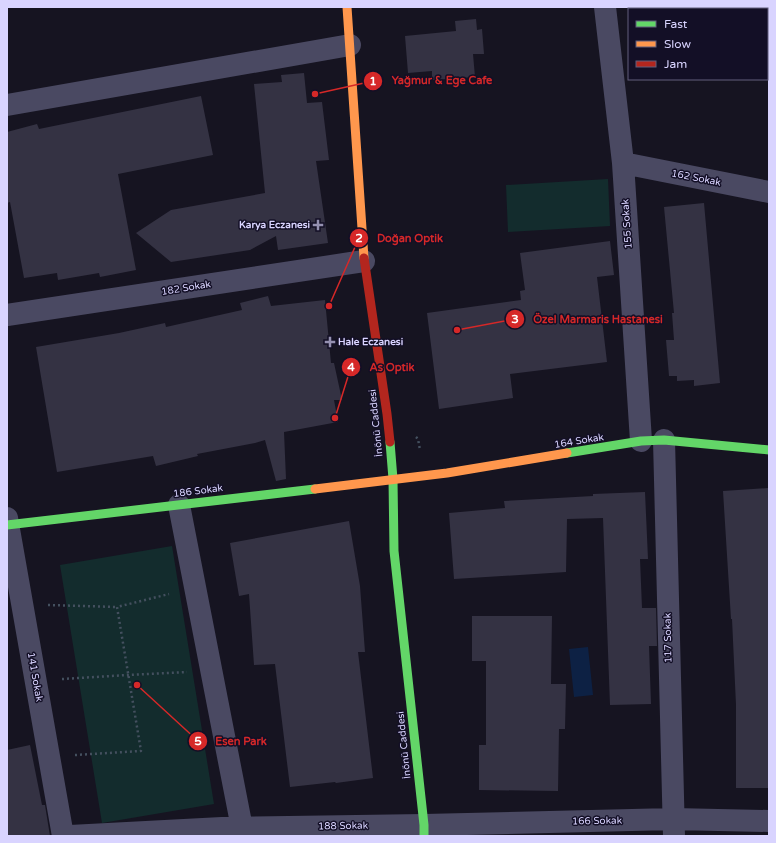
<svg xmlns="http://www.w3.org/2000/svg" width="776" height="843" font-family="'Varela Round',sans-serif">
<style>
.green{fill:#132c2d}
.water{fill:#0d2144}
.building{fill:#343243}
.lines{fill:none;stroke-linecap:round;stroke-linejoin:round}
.path{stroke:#44505f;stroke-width:2.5;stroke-dasharray:2 3;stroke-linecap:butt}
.street{stroke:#4a4962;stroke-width:22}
.fast{stroke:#63d668;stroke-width:9}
.slow{stroke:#ff974d;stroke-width:9}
.jam{stroke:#b3261e;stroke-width:9}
.poi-dot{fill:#9591b1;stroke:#130f26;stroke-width:1.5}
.labels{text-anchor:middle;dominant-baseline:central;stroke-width:3;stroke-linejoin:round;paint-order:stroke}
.street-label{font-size:10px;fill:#d9d4ff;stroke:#130f26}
.poi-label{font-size:10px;font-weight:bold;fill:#d9d4ff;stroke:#130f26;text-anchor:end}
.leader{fill:none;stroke:#d62828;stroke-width:1.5}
.callout-dot{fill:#d62828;stroke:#130f26;stroke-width:1.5}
.mark-label{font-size:12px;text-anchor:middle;font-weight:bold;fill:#fff}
.callout-label{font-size:11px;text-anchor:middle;font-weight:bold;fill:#d62828;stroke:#130f26;stroke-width:3;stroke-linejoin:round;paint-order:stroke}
</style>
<rect width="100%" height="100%" fill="#161421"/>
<path class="green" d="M608 179 610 226 508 232 506 185Z
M172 546 214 804 102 823 60 565Z"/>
<path class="water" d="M588 647 593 695 574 697 569 649Z"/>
<path class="building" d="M476 19 477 30 482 29 484 54H473L475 77 432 80V71L408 73 405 36 456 31 455 21Z
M304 73 307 103 322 102 329 160 316 161 328 243 278 250 276 236 250 250 171 262 136 233 171 210 265 193 254 84 282 82 281 75Z
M201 96 213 155 118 174 136 270 100 277 99 273 58 280 57 273 24 278 10 202 7 203V132L37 124 39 129Z
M704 203 720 383 694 386V380L677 381V376H669L666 340H674L672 313H674L664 207Z
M610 241 614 275 597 277 607 362 510 374 513 398 439 409 427 313 521 300 520 291 525 290 520 253Z
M268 296 271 306 325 300 331 363H334L342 400H334L338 422 284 432 286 479 276 481 265 440 255 443 197 454 198 456 156 466 153 456 57 472 36 347 119 333 165 323 166 327 242 310 240 303Z
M768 488 769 502V788H736V705L732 619H731L723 491Z
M645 492 648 559H640L642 608H656L657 646H649L651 704 610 705 603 518 567 519 566 572 454 579 449 513 505 508 504 501 593 496V494Z
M349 521 360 586 365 652H358L373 778 336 783 335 782 290 787 275 664 254 665 249 594 239 596 230 543Z
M472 616H552L551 684H566L565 729H559L558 791 479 790V745H486V661H472Z
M30 745 42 805H45L50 836H7V750Z"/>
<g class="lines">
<path class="path" d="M416 437 418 439 420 450
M48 605 117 607
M62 679 128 675 187 672
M75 755 141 751 117 607 169 594"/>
<path class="street" d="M605 7 623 163 641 441
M7 105 350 45
M623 163 769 192
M7 315 364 261
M664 440 674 836
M179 505 242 828
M7 518 63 836
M70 836 222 828 424 825 673 819 769 821"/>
<path class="fast" d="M390 442 393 479 394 551 424 825V836
M567 453 641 441 664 440 769 450
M7 525 315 489"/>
<path class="slow" d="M347 7 364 258
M315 489 447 473 567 453"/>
<path class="jam" d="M364 258 387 414 390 442"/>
</g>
<g class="poi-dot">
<path d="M316 219h4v4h4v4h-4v4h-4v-4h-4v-4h4z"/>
<path d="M328 336h4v4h4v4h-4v4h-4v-4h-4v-4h4z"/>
</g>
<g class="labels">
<g class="street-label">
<text transform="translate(696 178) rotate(11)">162 Sokak</text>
<text transform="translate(627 224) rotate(-94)">155 Sokak</text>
<text transform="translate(186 288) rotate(-9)">182 Sokak</text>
<text transform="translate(376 423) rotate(-96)">İnönü Caddesi</text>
<text transform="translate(579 441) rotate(-9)">164 Sokak</text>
<text transform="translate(198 491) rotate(-7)">186 Sokak</text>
<text transform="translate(668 638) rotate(-91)">117 Sokak</text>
<text transform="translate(35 677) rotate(80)">141 Sokak</text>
<text transform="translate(404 745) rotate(-96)">İnönü Caddesi</text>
<text transform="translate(597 821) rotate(-1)">166 Sokak</text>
<text transform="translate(343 826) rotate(-1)">188 Sokak</text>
</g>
<g class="poi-label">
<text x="310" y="225">Karya Eczanesi</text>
<text x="338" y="342" text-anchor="start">Hale Eczanesi</text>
</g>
</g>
<path class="leader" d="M315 94L373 81M329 306L359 238M457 330L515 319M335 418L351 367M137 685L198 741"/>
<g class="callout-dot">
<circle cx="315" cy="94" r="4"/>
<circle cx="329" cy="306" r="4"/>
<circle cx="457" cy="330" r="4"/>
<circle cx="335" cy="418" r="4"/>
<circle cx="137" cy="685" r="4"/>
<circle cx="373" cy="81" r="10"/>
<circle cx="359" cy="238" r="10"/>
<circle cx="515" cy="319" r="10"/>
<circle cx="351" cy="367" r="10"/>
<circle cx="198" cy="741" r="10"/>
</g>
<g class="mark-label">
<text x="373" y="85">1</text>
<text x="359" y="242">2</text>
<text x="515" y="323">3</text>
<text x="351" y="371">4</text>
<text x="198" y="745">5</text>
</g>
<g class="callout-label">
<text x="442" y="84">Yağmur &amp; Ege Cafe</text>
<text x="410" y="242">Doğan Optik</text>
<text x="598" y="323">Özel Marmaris Hastanesi</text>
<text x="392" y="371">As Optik</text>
<text x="241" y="745">Esen Park</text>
</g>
<rect width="776" height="843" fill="none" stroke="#d9d4ff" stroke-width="16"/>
<rect x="628" y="8" width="140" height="72" fill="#130f26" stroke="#625e7d"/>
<rect x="636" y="21" width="20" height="6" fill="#63d668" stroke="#625e7d"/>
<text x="664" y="28" font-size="12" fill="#d9d4ff">Fast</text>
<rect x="636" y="41" width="20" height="6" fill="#ff974d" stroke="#625e7d"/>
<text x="664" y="48" font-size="12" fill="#d9d4ff">Slow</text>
<rect x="636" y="61" width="20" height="6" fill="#b3261e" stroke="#625e7d"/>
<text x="664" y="68" font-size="12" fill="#d9d4ff">Jam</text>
</svg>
